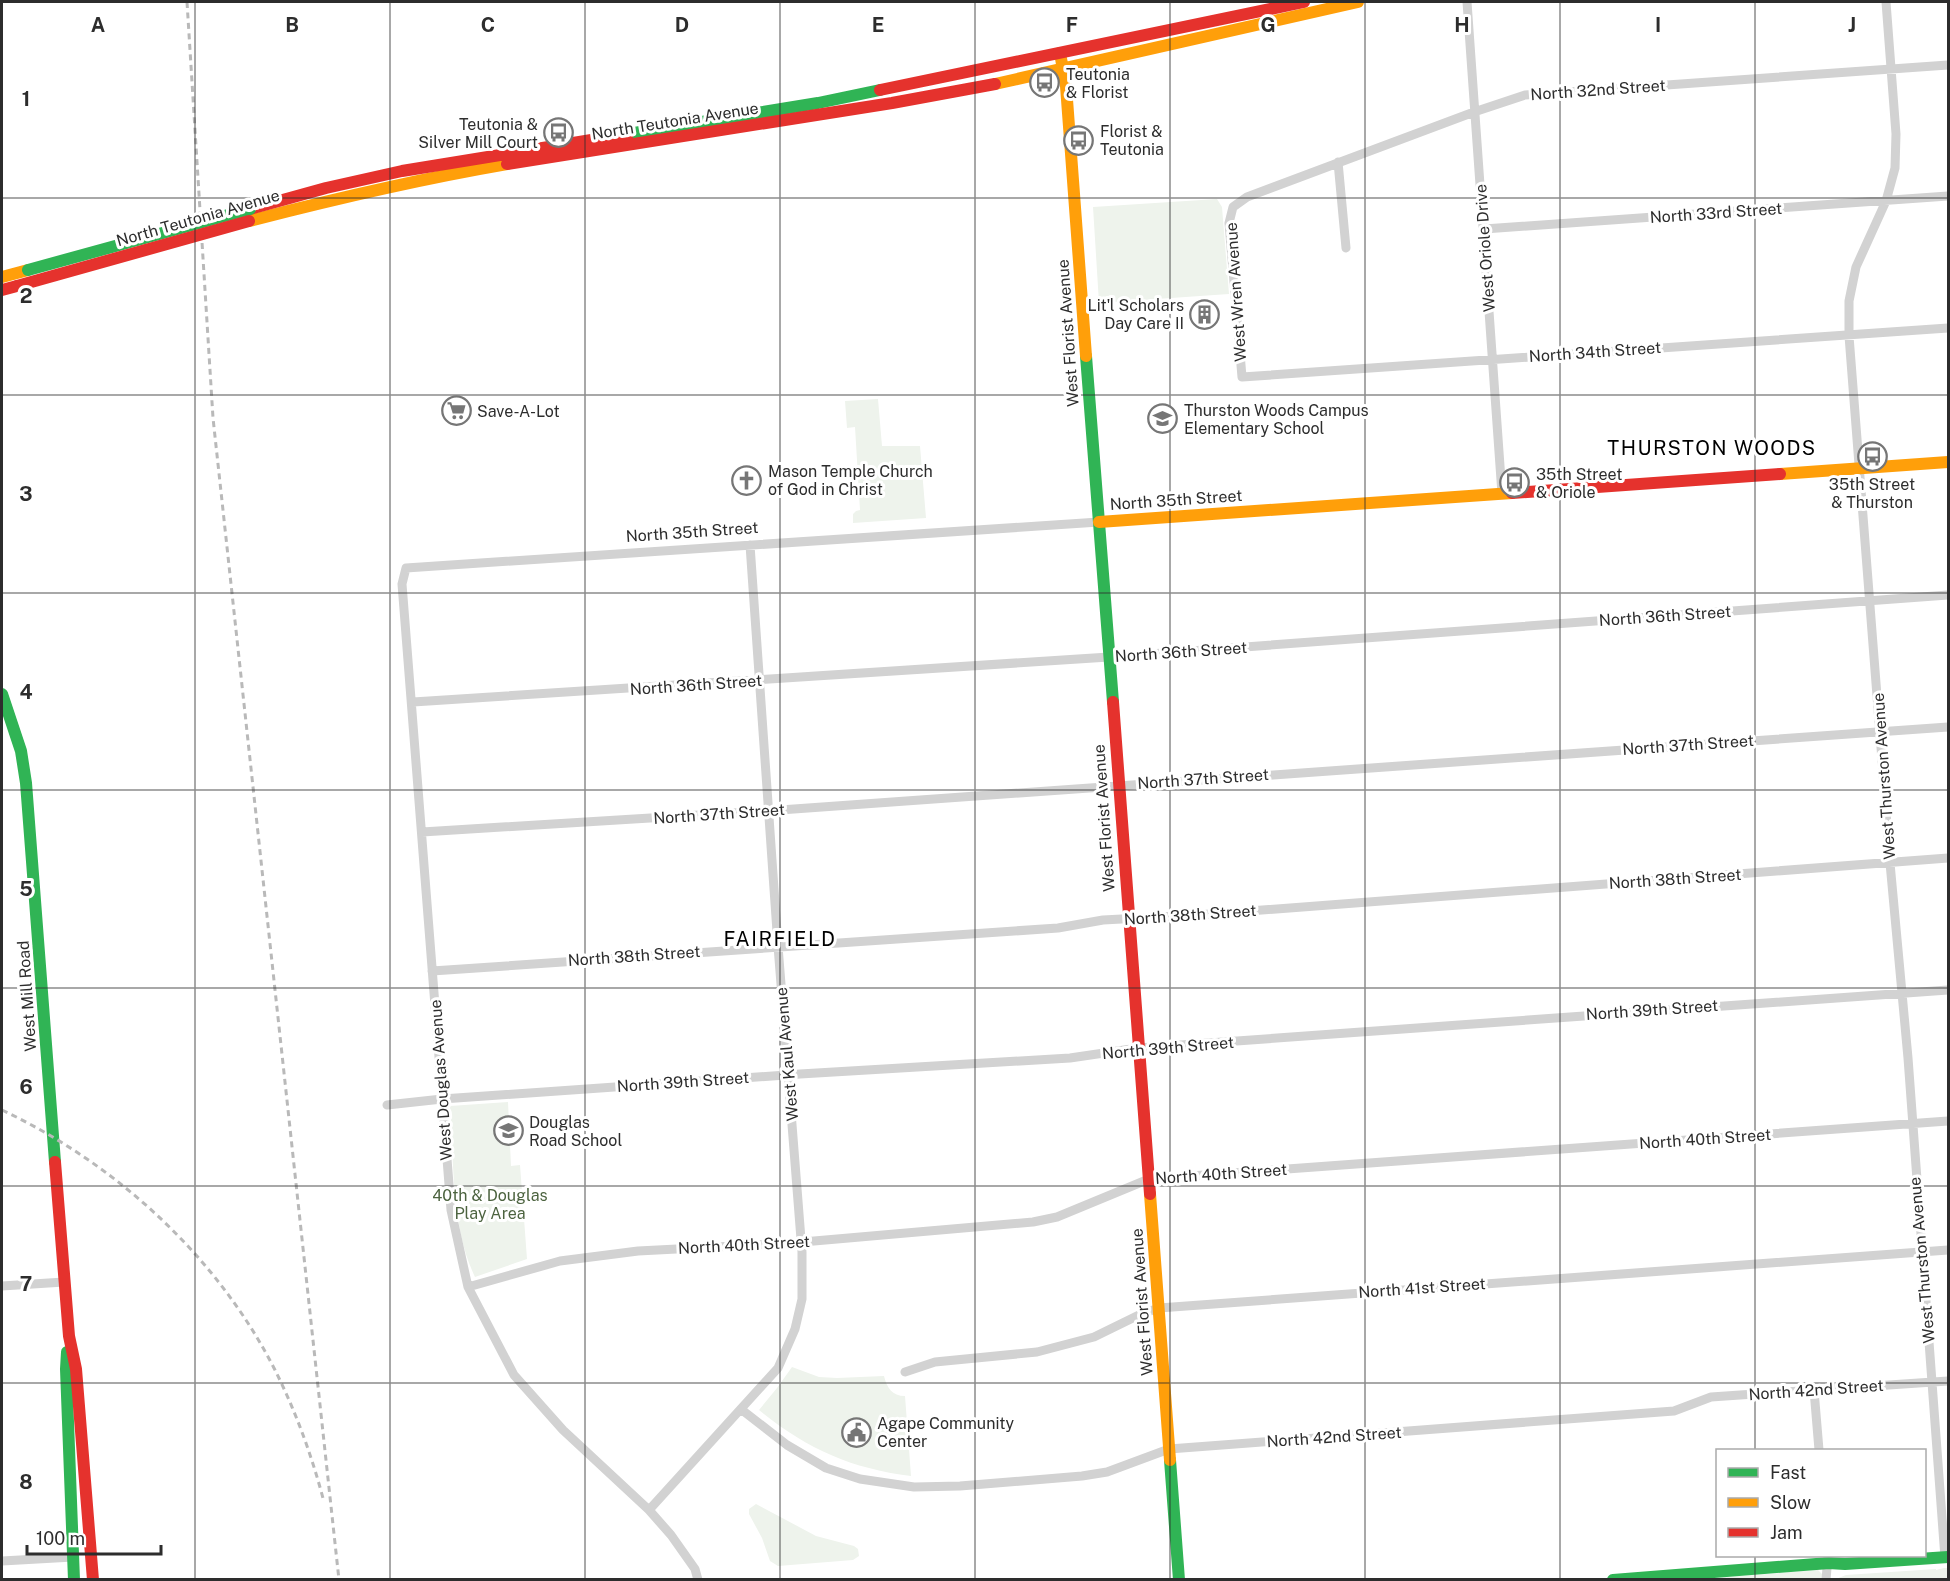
<svg xmlns="http://www.w3.org/2000/svg" width="1950" height="1581" font-family="'Public Sans',sans-serif">
<style>
.green{fill:#eef3ec}
.lines{fill:none;stroke-linecap:round;stroke-linejoin:round}
.street{stroke:#d2d2d2;stroke-width:9}
.fast{stroke:#30b455;stroke-width:12}
.slow{stroke:#ff9f0a;stroke-width:12}
.jam{stroke:#e5322d;stroke-width:12}
.rail{stroke:#b9b9b9;stroke-width:3;stroke-dasharray:6 4.5;stroke-linecap:butt}
.fast-bridge{stroke:#30b455;stroke-width:12}
.jam-bridge{stroke:#e5322d;stroke-width:12}
.grid{fill:none;stroke:#2d2d2d;stroke-width:1.5;stroke-opacity:0.55}
.labels{text-anchor:middle;dominant-baseline:central;stroke-width:6;stroke-linejoin:round;paint-order:stroke}
.poi-label{font-size:16px;fill:#2d2d2d;stroke:#fff;text-anchor:start}
.street-label{font-size:16px;fill:#2d2d2d;stroke:#fff}
.park-label{font-size:16px;fill:#4c633f;stroke:#fff}
.quarter-label{font-size:20px;letter-spacing:1.5px;fill:#000;stroke:#fff}
.grid-label{font-size:20px;text-anchor:middle;font-weight:bold;fill:#2d2d2d;stroke:#fff;stroke-width:6;stroke-linejoin:round;paint-order:stroke}
</style>
<rect width="100%" height="100%" fill="#fff"/>
<path class="green" d="M1217 199 1222 207 1229 294 1099 303 1093 207Z
M878 399 882 446H920L926 518 853 523V514L856 511 860 510 855 427 847 428 845 401Z
M508 1102 511 1166 520 1165 527 1259 475 1277C451 1227 454 1161 450 1106Z
M792 1367 819 1377 837 1378 884 1376C887 1388 892 1396 905 1396L911 1476C850 1468 807 1449 759 1410L777 1388Z
M756 1504 816 1536 854 1546 858 1549 859 1556 853 1560 778 1566 770 1561 762 1538 749 1514V1509Z
M1944 1568H1948V1579H1836L1846 1575 1936 1569V1570Z
M1818 1570 1823 1575V1580H1687Z"/>
<g class="lines">
<path class="street" d="M1467 2 1502 494
M1886 2 1896 134 1895 168 1886 201 1856 267 1849 301V336L1890 863 1908 1058 1945 1558
M1948 65 1525 95 1474 112 1247 197 1233 207 1229 223 1242 377 1948 328
M1338 162 1346 248
M1484 229 1948 196
M413 702 1109 657 1948 595
M422 832 780 810 1948 727
M432 971 1058 928 1103 920 1196 915 1948 858
M387 1105 442 1099 800 1074 1070 1058 1138 1048 1948 990
M2 1286 64 1282
M468 1287 560 1261 638 1251 791 1243 1033 1222 1057 1217 1149 1179 1948 1121
M905 1372 935 1362 1037 1352 1094 1337 1141 1314 1159 1308 1948 1250
M1814 1390 1819 1450
M742 1410 787 1445 826 1468 860 1479 914 1487 960 1486 1082 1476 1107 1472 1169 1449 1674 1411 1711 1397 1948 1381
M649 1510 778 1368 795 1329 802 1299V1252L778 946 750 545
M2 1561 73 1557
M698 1580 695 1569 671 1535 649 1510 563 1430 514 1375 468 1287 451 1210 402 584 406 568 1099 522
M1826 1580 1828 1556"/>
<path class="fast" d="M628 134 818 103 880 90
M1086 356 1113 702
M2 694 21 751 26 783 55 1162
M67 1352 66 1369 74 1580
M1170 1460 1179 1580
M1613 1580 1829 1563 1845 1564 1948 1557"/>
<path class="slow" d="M1060 53 1066 86 1086 356
M995 84 1358 2
M249 221C334 199 420 179 507 164
M2 277 28 270
M1780 474 1948 462
M1099 522 1512 493
M1150 1194 1170 1460"/>
<path class="jam" d="M880 90 1304 2
M507 164 892 103 995 84
M250 209 326 188 402 171 628 134
M2 290 17 286
M1512 493 1780 474
M1113 702 1150 1194
M55 1162 69 1336 76 1369 93 1580"/>
<path class="rail" d="M187 2 213 418 339 1580
M2 1110C116 1164 217 1256 275 1370 296 1412 312 1456 324 1502"/>
<path class="fast-bridge" d="M28 270 250 209"/>
<path class="jam-bridge" d="M17 286 249 221"/>
</g>
<path class="grid" d="M195 2V1580M390 2V1580M585 2V1580M780 2V1580M975 2V1580M1170 2V1580M1365 2V1580M1560 2V1580M1755 2V1450M2 198H1948M2 395H1948M2 593H1948M2 790H1948M2 988H1948M2 1186H1948M2 1383H1948M1755 1556V1580"/>
<defs>
<symbol id="bus-ring" viewBox="-11 -11 22 22"><circle r="9.5" fill="#fff" stroke="#767676" stroke-width="1.5"/><path d="M-5-6H5V4H4V6H2V4H-2V6H-4V4H-5ZM-3.5-4V0h7V-4ZM-3.5 1.2v1.5H-2V1.2ZM2 1.2v1.5H3.5V1.2Z" fill="#767676"/></symbol>
<symbol id="building-ring" viewBox="-11 -11 22 22"><circle r="9.5" fill="#fff" stroke="#767676" stroke-width="1.5"/><path d="M-4-6H4V6H1V3H-1V6H-4ZM-2.5-4.3h1.7v1.8h-1.7ZM.8-4.3h1.7v1.8H.8ZM-2.5-1h1.7V.8h-1.7ZM.8-1h1.7V.8H.8Z" fill="#767676"/></symbol>
<symbol id="supermarket-ring" viewBox="-11 -11 22 22"><circle r="9.5" fill="#fff" stroke="#767676" stroke-width="1.5"/><path d="M-6-5.5h2.5l.6 2H6L4.5 2H-2.5L-4.4-4H-6ZM-1.5 3.2a1.3 1.3 0 1 0 .1 0ZM3 3.2a1.3 1.3 0 1 0 .1 0Z" fill="#767676"/></symbol>
<symbol id="school-ring" viewBox="-11 -11 22 22"><circle r="9.5" fill="#fff" stroke="#767676" stroke-width="1.5"/><path d="M0-5L7-2L0 1L-7-2ZM-4 1L0 2.5L4 1V4Q0 6-4 4Z" fill="#767676"/></symbol>
<symbol id="church-ring" viewBox="-11 -11 22 22"><circle r="9.5" fill="#fff" stroke="#767676" stroke-width="1.5"/><path d="M-1.2-6h2.4v3.5h3.3v2.4h-3.3V6h-2.4V-.1h-3.3v-2.4h3.3Z" fill="#767676"/></symbol>
<symbol id="civic-ring" viewBox="-11 -11 22 22"><circle r="9.5" fill="#fff" stroke="#767676" stroke-width="1.5"/><path d="M-.6-6.5H3V-4.5H.6V-3L4-1V1h2V6H-6V1h2V-1L-.6-3ZM-1.2 2.5V6h2.4V2.5Z" fill="#767676"/></symbol>
</defs>
<g fill-rule="evenodd">
<use href="#bus-ring" x="1028" y="66" width="33" height="33"/>
<use href="#bus-ring" x="542" y="116" width="33" height="33"/>
<use href="#bus-ring" x="1062" y="124" width="33" height="33"/>
<use href="#building-ring" x="1188" y="298" width="33" height="33"/>
<use href="#supermarket-ring" x="440" y="394" width="33" height="33"/>
<use href="#school-ring" x="1146" y="402" width="33" height="33"/>
<use href="#bus-ring" x="1856" y="440" width="33" height="33"/>
<use href="#church-ring" x="730" y="464" width="33" height="33"/>
<use href="#bus-ring" x="1498" y="466" width="33" height="33"/>
<use href="#school-ring" x="492" y="1114" width="33" height="33"/>
<use href="#civic-ring" x="840" y="1416" width="33" height="33"/>
</g>
<g class="labels">
<g class="poi-label">
<text x="1066" y="74">Teutonia<tspan x="1066" dy="18">&amp; Florist</tspan></text>
<text x="538" y="124" text-anchor="end">Teutonia &amp;<tspan x="538" dy="18">Silver Mill Court</tspan></text>
<text x="1100" y="131">Florist &amp;<tspan x="1100" dy="18">Teutonia</tspan></text>
<text x="1184" y="305" text-anchor="end">Lit'l Scholars<tspan x="1184" dy="18">Day Care II</tspan></text>
<text x="1184" y="410">Thurston Woods Campus<tspan x="1184" dy="18">Elementary School</tspan></text>
<text x="477" y="411">Save-A-Lot</text>
<text x="768" y="471">Mason Temple Church<tspan x="768" dy="18">of God in Christ</tspan></text>
<text x="1536" y="474">35th Street<tspan x="1536" dy="18">&amp; Oriole</tspan></text>
<text x="1872" y="484" text-anchor="middle">35th Street<tspan x="1872" dy="18">&amp; Thurston</tspan></text>
<text x="529" y="1122">Douglas<tspan x="529" dy="18">Road School</tspan></text>
<text x="877" y="1423">Agape Community<tspan x="877" dy="18">Center</tspan></text>
</g>
<g class="street-label">
<text transform="translate(1598 90) rotate(-4)">North 32nd Street</text>
<text transform="translate(675 121) rotate(-9)">North Teutonia Avenue</text>
<text transform="translate(1716 213) rotate(-4)">North 33rd Street</text>
<text transform="translate(198 218) rotate(-16)">North Teutonia Avenue</text>
<text transform="translate(1485 248) rotate(-94)">West Oriole Drive</text>
<text transform="translate(1236 292) rotate(-94)">West Wren Avenue</text>
<text transform="translate(1068 333) rotate(-94)">West Florist Avenue</text>
<text transform="translate(1595 352) rotate(-4)">North 34th Street</text>
<text transform="translate(1176 500) rotate(-4)">North 35th Street</text>
<text transform="translate(692 532) rotate(-4)">North 35th Street</text>
<text transform="translate(1665 616) rotate(-4)">North 36th Street</text>
<text transform="translate(1181 652) rotate(-4)">North 36th Street</text>
<text transform="translate(696 685) rotate(-4)">North 36th Street</text>
<text transform="translate(1688 745) rotate(-4)">North 37th Street</text>
<text transform="translate(1884 776) rotate(-94)">West Thurston Avenue</text>
<text transform="translate(1203 779) rotate(-4)">North 37th Street</text>
<text transform="translate(719 814) rotate(-4)">North 37th Street</text>
<text transform="translate(1104 818) rotate(-94)">West Florist Avenue</text>
<text transform="translate(1675 879) rotate(-4)">North 38th Street</text>
<text transform="translate(1190 915) rotate(-4)">North 38th Street</text>
<text transform="translate(634 956) rotate(-4)">North 38th Street</text>
<text transform="translate(27 996) rotate(-94)">West Mill Road</text>
<text transform="translate(1652 1010) rotate(-4)">North 39th Street</text>
<text transform="translate(1168 1048) rotate(-5)">North 39th Street</text>
<text transform="translate(787 1054) rotate(-95)">West Kaul Avenue</text>
<text transform="translate(441 1080) rotate(-94)">West Douglas Avenue</text>
<text transform="translate(683 1082) rotate(-4)">North 39th Street</text>
<text transform="translate(1705 1139) rotate(-4)">North 40th Street</text>
<text transform="translate(1221 1174) rotate(-4)">North 40th Street</text>
<text transform="translate(744 1245) rotate(-3)">North 40th Street</text>
<text transform="translate(1922 1260) rotate(-95)">West Thurston Avenue</text>
<text transform="translate(1422 1288) rotate(-4)">North 41st Street</text>
<text transform="translate(1142 1302) rotate(-94)">West Florist Avenue</text>
<text transform="translate(1816 1390) rotate(-4)">North 42nd Street</text>
<text transform="translate(1334 1437) rotate(-4)">North 42nd Street</text>
</g>
<g class="park-label">
<text x="490" y="1195">40th &amp; Douglas<tspan x="490" dy="18">Play Area</tspan></text>
</g>
<g class="quarter-label">
<text x="1712" y="448">THURSTON WOODS</text>
<text x="780" y="939">FAIRFIELD</text>
</g>
</g>
<g class="grid-label">
<text x="98" y="32">A</text>
<text x="292" y="32">B</text>
<text x="488" y="32">C</text>
<text x="682" y="32">D</text>
<text x="878" y="32">E</text>
<text x="1072" y="32">F</text>
<text x="1268" y="32">G</text>
<text x="1462" y="32">H</text>
<text x="1658" y="32">I</text>
<text x="1852" y="32">J</text>
<text x="26" y="106">1</text>
<text x="26" y="303">2</text>
<text x="26" y="501">3</text>
<text x="26" y="699">4</text>
<text x="26" y="896">5</text>
<text x="26" y="1094">6</text>
<text x="26" y="1291">7</text>
<text x="26" y="1489">8</text>
</g>
<rect width="1950" height="1581" fill="none" stroke="#2d2d2d" stroke-width="6"/>
<rect x="1716" y="1449" width="210" height="108" fill="#ffffff" stroke="#ababab" stroke-width="1.5"/>
<rect x="1728" y="1468" width="30" height="9" fill="#30b455" stroke="#ababab" stroke-width="1.5"/>
<text x="1770" y="1479" font-size="18" fill="#2d2d2d">Fast</text>
<rect x="1728" y="1498" width="30" height="9" fill="#ff9f0a" stroke="#ababab" stroke-width="1.5"/>
<text x="1770" y="1509" font-size="18" fill="#2d2d2d">Slow</text>
<rect x="1728" y="1528" width="30" height="9" fill="#e5322d" stroke="#ababab" stroke-width="1.5"/>
<text x="1770" y="1539" font-size="18" fill="#2d2d2d">Jam</text>
<path d="M27 1545v9h134v-9" fill="none" stroke="#2d2d2d" stroke-width="3"/>
<text x="36" y="1545" font-size="18" fill="#2d2d2d" stroke="#ffffff" stroke-width="4.5" paint-order="stroke">100 m</text>
</svg>
